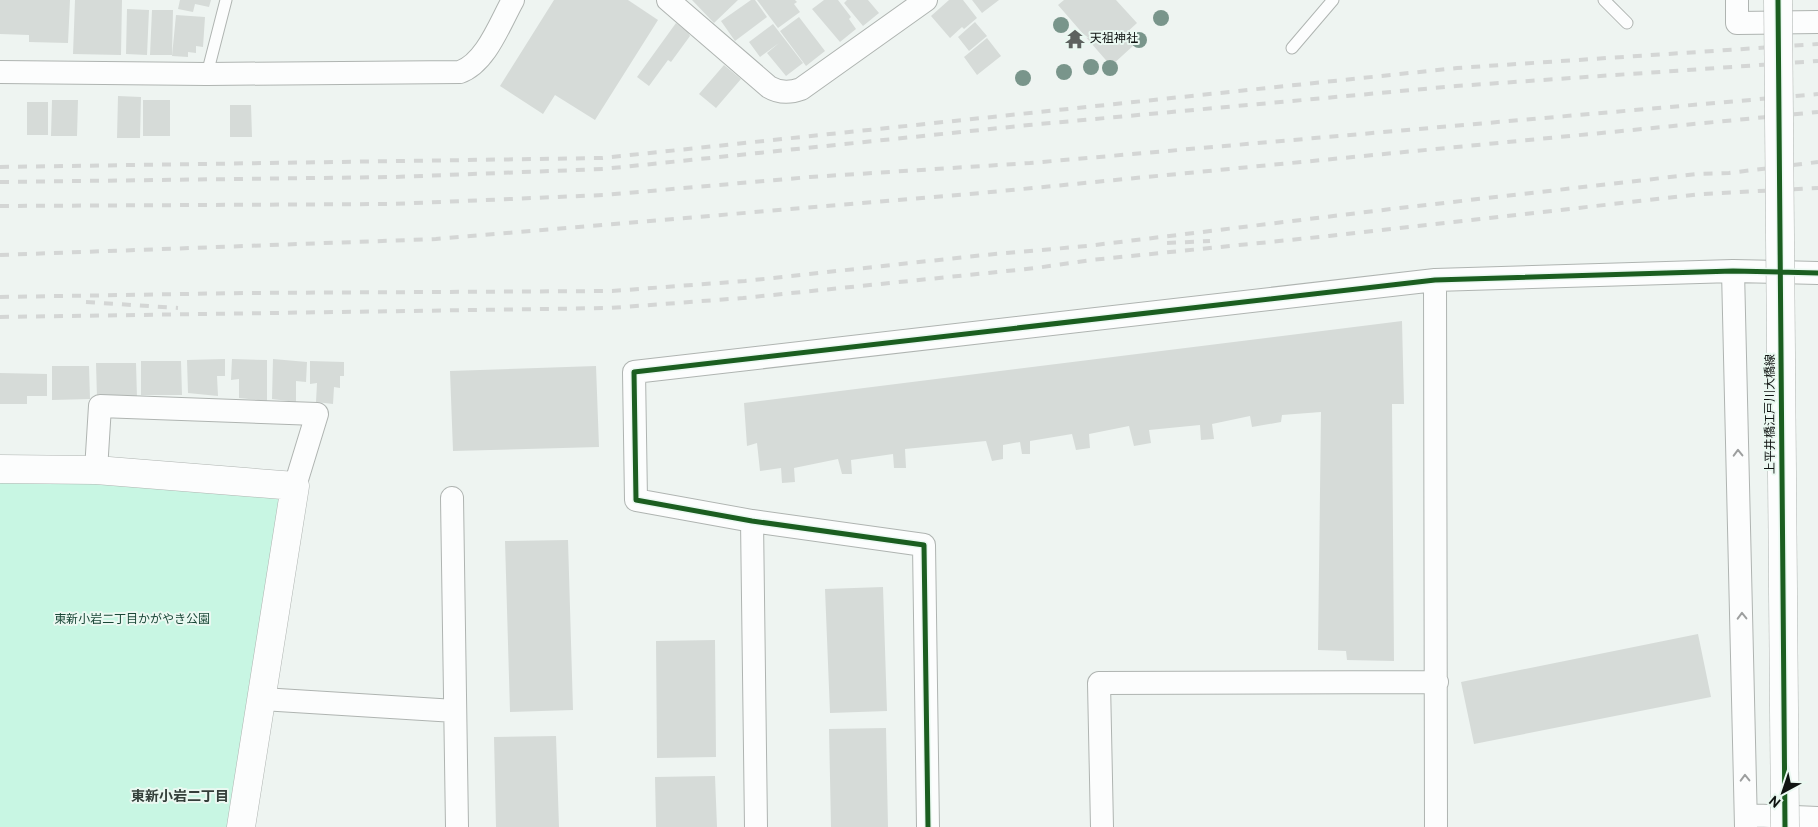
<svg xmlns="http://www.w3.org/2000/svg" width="1818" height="827" font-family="Overpass,'Noto Sans JP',sans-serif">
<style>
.green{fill:#c8f6e3}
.building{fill:#d6dbd8}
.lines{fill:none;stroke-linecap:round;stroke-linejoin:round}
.service-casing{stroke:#afb4b1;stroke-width:13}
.minor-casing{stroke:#afb4b1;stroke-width:24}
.tertiary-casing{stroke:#afb4b1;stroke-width:29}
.service{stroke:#fcfdfd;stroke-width:11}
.minor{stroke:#fcfdfd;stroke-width:22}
.tertiary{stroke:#fcfdfd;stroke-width:28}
.rail{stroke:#d4d6d5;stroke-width:4;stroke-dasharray:9 9;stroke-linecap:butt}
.tertiary-bridge-casing{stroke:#afb4b1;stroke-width:29;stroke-linecap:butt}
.tertiary-bridge{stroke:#fcfdfd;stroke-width:28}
.cycleway-casing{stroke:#eaf8f1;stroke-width:8}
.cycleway{stroke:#1b5e20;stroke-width:5}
.tree{fill:#79958b}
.oneway{stroke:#9d9f9f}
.labels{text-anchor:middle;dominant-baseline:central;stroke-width:4;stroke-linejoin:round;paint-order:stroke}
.poi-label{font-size:12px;fill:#0f1311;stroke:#eaf8f1;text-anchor:start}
.street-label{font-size:12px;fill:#0f1311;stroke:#eaf8f1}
.park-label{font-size:12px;fill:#1a4737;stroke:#eaf8f1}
.neighbourhood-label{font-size:14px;font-weight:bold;fill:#343f3a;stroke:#eaf8f1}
</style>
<rect width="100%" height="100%" fill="#eef4f1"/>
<path class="green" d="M0 479 286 492 233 827H0Z"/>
<path class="building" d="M0 0H70L68 43 29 42V35L0 34Z
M75 0H122L121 55 73 54Z
M180 0H211L209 7 195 4 193 12 178 9Z
M554 0H628L658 20 595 120 555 95 543 114 500 86Z
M692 0H738L714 23Z
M751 0H755L767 17 735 41 721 21Z
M757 0H795L797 2 794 4 800 12 778 28Z
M824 0H838L851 17 849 19 856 29 840 42 812 9Z
M847 0H868L879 13 863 26 844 3Z
M949 0H963L977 18 964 29 962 27 950 38 931 16Z
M972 0H999L982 13Z
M1064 0H1116L1137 23 1125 34 1134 45 1111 66 1058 5Z
M127 9 149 10 147 55 126 54Z
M152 10H173L172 55H150Z
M176 15 205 17 203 47 196 46V53L188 52V57L172 56Z
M799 17 825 51 806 66 780 31Z
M975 22 987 36 969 51 958 37Z
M676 23 688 32 690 36 671 62 668 60 649 86 637 77Z
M773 24 803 63 786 76 767 53 779 43 760 57 749 42Z
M987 38 1001 56 977 75 964 57Z
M724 65 741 79 716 108 699 94Z
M118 96 141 97 140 138H117Z
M52 100H78L77 136H51Z
M143 100H170V136H143Z
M27 102H48V135H27Z
M230 105H251L252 137H230Z
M1402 321 1404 404H1392L1394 661 1347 660 1346 651 1318 650 1321 412 1282 415 1281 422 1252 427 1250 416 1212 424 1214 439 1201 440 1200 425 1149 430 1151 443 1134 446 1129 426 1089 434 1090 448 1076 450 1072 434 1030 441V454H1022L1020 442 1003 445V459L992 461 986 441 905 449 906 468H894L893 454 851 460 852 474H842L838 459 794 468 795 482 782 483 781 468 760 471 757 443 747 446 744 403Z
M225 359V376H217L218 396 188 393 187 360Z
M232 359 267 360V401L239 398V379L231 380Z
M273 359 307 362 306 382 296 381V402L272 399Z
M141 361H181L182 395H141Z
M310 361 344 362V376H340V388L334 387 333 404 316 402 317 383 310 384Z
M96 363H136L137 398H97Z
M52 366H89L90 399 52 400Z
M596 366 599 447 453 451 450 371Z
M0 373 47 374V396H27V404H0Z
M568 540 573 710 510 712 505 541Z
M883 587 887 711 830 713 825 589Z
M1698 634 1711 697 1474 744 1461 682Z
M715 640 716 757 657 758 656 641Z
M886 728 888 827H831L829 729Z
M556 736 559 827H496L494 737Z
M715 776 717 827H656L655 777Z"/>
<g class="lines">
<defs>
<path id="service" d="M1604 0 1627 23
M1292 48 1333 0
M207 74 226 0"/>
<path id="minor" d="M668 0 769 87C779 93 790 93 801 89L926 0
M1737 0V23L1818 22
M0 72 207 74 460 72C486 63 500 23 513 0
M1733 271 1746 827
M1435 280 1436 827
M96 470 100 406 317 414 295 486
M452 498 457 827
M752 521 756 827
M262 699 455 711
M1746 815 1818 818
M928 827 924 545 752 521 636 500 634 372 1435 280 1733 271 1818 273
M1102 827 1099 683 1437 682"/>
<path id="tertiary" d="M0 469 96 470 295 486 241 827"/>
</defs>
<use href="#service" class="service-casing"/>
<use href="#minor" class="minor-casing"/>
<use href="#tertiary" class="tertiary-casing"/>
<use href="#service" class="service"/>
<use href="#minor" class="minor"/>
<use href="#tertiary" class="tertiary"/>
<path class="rail" d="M0 167 602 158 1457 68 1818 44
M0 182 394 177 603 169 1029 125 1456 86 1818 61
M0 206 393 204 604 195 810 177 1030 163 1818 94
M1167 243 1210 241
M0 255 436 239 981 193 1818 112
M0 297 244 293 612 291 745 281 984 255 1087 246 1391 209 1697 174 1729 173 1818 162
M86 302 178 308
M0 317 610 308 743 298 1036 268 1091 260 1329 236 1702 194 1818 188"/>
<defs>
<path id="tertiary-bridge" d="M1778 0 1785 827"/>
</defs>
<use href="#tertiary-bridge" class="tertiary-bridge-casing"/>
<use href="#tertiary-bridge" class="tertiary-bridge"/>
<defs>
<path id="cycleway" d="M1778 0 1785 827
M928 827 924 545 752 521 636 500 634 372 1435 280 1733 271 1818 273"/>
</defs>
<use href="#cycleway" class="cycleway-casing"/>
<use href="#cycleway" class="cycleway"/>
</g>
<g class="tree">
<circle cx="1161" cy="18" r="8"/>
<circle cx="1061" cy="25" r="8"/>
<circle cx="1139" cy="40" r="8"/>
<circle cx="1091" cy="67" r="8"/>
<circle cx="1110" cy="68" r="8"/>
<circle cx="1064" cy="72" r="8"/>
<circle cx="1023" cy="78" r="8"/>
</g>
<defs><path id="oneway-chevron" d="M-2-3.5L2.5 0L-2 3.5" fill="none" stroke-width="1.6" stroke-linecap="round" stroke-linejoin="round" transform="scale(1.25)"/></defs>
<g class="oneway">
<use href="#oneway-chevron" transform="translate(1738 453) rotate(-91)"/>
<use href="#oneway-chevron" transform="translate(1742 616) rotate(-91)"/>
<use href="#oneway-chevron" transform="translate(1745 778) rotate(-91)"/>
</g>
<defs>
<symbol id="temple-bare" viewBox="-9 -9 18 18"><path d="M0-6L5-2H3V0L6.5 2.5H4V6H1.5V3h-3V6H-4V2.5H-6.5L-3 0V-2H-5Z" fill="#5d625f" stroke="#eaf8f1" stroke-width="2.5" paint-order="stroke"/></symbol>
</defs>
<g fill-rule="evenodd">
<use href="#temple-bare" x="1061" y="25" width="28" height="28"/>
</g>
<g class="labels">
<g class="poi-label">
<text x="1090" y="39">天祖神社</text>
</g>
<g class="street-label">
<text transform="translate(1771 414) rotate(-90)">上平井橋江戸川大橋線</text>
</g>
<g class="park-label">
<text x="132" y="620">東新小岩二丁目かがやき公園</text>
</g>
<g class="neighbourhood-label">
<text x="180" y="797">東新小岩二丁目</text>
</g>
</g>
<g transform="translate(1783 792) rotate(220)" stroke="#eaf8f1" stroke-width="4" paint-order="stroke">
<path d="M0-4L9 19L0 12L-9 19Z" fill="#0f1311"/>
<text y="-8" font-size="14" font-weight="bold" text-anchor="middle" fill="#0f1311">N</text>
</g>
</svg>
